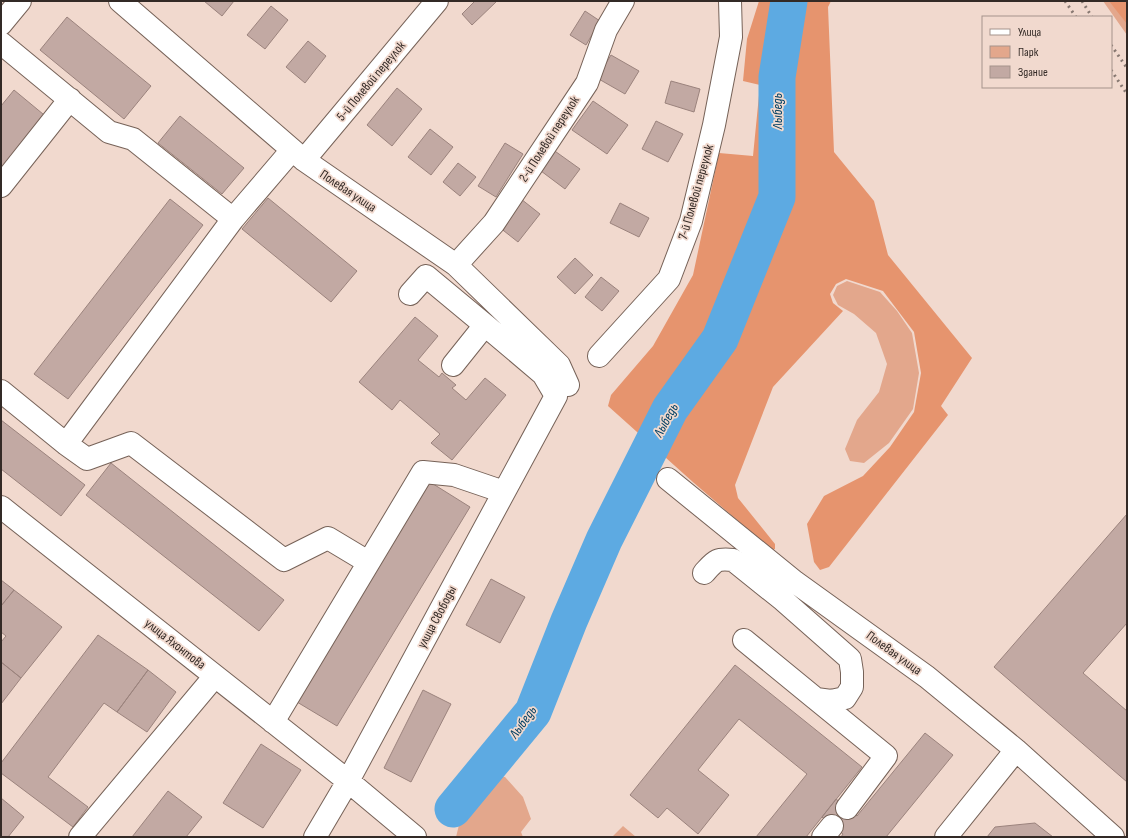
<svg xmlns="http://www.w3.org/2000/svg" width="1128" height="838" font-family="'Sofia Sans Condensed',sans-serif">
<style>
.green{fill:#e3a78c}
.forest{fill:#e6946e}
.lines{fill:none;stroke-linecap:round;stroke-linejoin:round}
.river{stroke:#5daae2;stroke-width:37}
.building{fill:#c2a9a3;stroke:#9b837d}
.minor-casing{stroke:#766258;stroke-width:24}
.minor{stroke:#fff;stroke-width:22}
.rail{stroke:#877871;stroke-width:3;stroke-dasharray:2 4;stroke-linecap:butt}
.labels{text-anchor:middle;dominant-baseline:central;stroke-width:3.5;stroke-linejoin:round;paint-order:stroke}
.street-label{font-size:13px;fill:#332a26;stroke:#f1d9ce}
.water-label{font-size:14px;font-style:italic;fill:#003f63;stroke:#f1d9ce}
</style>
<rect width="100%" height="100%" fill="#f1d9ce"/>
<path class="green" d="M1103 1H1127V35Z
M847 281 880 292 897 311 912 333 919 373 913 409 889 443 864 463 850 461 845 449 857 420 879 392 887 364 876 333 854 314 838 305 833 295 837 286Z
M493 775 505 777 523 797 531 819 521 832 523 837H456L462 813 475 794Z
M623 826 636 837H612Z"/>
<path class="forest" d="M759 1H831L828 7 834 152 874 201 888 255 972 358 941 406 948 415 829 567 820 570 814 562 807 524 824 496 863 476 890 447 914 412 921 373 914 332 883 291 846 279 836 284 830 294 833 303 843 311 773 387 735 485 738 498 775 544V549L772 550 694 483 608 406 611 395 653 346 693 275 719 153 753 156 760 85 743 81 747 39Z
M1109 1H1127V24Z"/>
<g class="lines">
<path class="river" d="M453 809 533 712 569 621 604 540 670 409 720 339 777 197V77L789 1"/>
</g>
<path class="building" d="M204 1H234L222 16Z
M475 1H497L472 25 462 14Z
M271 6 288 20 265 49 247 35Z
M585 11 600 21 586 45 570 35Z
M67 17 151 86 124 119 40 50Z
M308 41 326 56 305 83 286 67Z
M611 55 639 71 625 94 597 78Z
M671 81 700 89 694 112 665 103Z
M397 88 422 109 392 146 367 125Z
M14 90 49 119 1 177V106Z
M593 101 628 125 607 154 572 130Z
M180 116 244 168 222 194 158 143Z
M656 121 683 134 668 162 642 149Z
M430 129 453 147 431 175 408 157Z
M505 143 523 154 496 197 478 186Z
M552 149 580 169 565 189 537 168Z
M458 163 476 177 460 196 443 182Z
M268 198 357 271 331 302 242 229Z
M170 199 203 225 68 399 34 374Z
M521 199 540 214 518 242 499 227Z
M620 203 649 218 639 237 610 223Z
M575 258 593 275 575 294 557 277Z
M601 277 619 291 602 311 585 297Z
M415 317 438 336 418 360 439 377 442 373 456 385 452 388 466 400 485 378 506 395 452 460 431 443 440 434 400 400 392 410 359 382Z
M1 420 85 485 61 516 1 469Z
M111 463 284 600 259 631 86 495Z
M430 482 470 507 337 726 297 702Z
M1127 514V623L1083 673 1127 711V782L994 667Z
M491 579 525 597 500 643 466 625Z
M1 580 14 590 1 606Z
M14 590 62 627 21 678 1 662V642L6 636 1 632V606Z
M98 635 148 670 117 712 104 703 48 777 88 807 73 827 1 773V763Z
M1 662 21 678 1 704Z
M735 665 862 767 806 837H756L807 774 739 719 698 770 729 795 698 834 667 808 658 818 630 795Z
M148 670 176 692 147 732 117 712Z
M423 690 451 704 411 782 384 768Z
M925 733 953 755 886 837H841L843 834 822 817 836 799 857 816Z
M261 744 301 770 263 828 223 803Z
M168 791 202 817 186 837H132Z
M1 798 24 817 8 837H1Z
M1035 823 1053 837H987L995 827Z"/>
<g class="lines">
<defs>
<path id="minor" d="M120 1 304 160 456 265 559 365 568 385
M1 24 20 1
M1 43 109 132 133 139 233 219
M304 160 437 1
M1 186 70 99
M456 265 494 223 587 83 606 30 623 1
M410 294 426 276 485 325
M599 356 669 279 691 221 714 125 731 37 730 1
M1 391 66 444 87 459 131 443 284 560 328 538 368 562
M66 444 233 219 292 150
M668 479 795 582 927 677 1016 750 1113 837
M1 507 348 781 415 837
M704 573C715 561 716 558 733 560L783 600 850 659 852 672V687L845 698 831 701 816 699 744 640
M816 699 886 756 847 808
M273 722 423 472 454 475 504 492
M80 837 215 676
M315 837 348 781 556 396 543 374 485 325 453 365
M823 837 832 826
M946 837 1016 750"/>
</defs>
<use href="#minor" class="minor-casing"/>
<use href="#minor" class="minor"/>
<path class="rail" d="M1065 1 1076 17
M1082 1 1092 17
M1111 45 1127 68
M1111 70 1127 94"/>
</g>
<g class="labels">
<g class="street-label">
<text transform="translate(371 81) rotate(-50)">5-й Полевой переулок</text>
<text transform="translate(549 139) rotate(-57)">2-й Полевой переулок</text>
<text transform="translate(348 191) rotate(34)">Полевая улица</text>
<text transform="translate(696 192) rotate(-74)">7-й Полевой переулок</text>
<text transform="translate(437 617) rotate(-62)">улица Свободы</text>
<text transform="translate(175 644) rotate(38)">улица Яхонтова</text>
<text transform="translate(894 653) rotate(36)">Полевая улица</text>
</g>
<g class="water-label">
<text transform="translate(777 111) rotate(-90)">Лыбедь</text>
<text transform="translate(666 420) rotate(-61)">Лыбедь</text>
<text transform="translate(523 722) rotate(-54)">Лыбедь</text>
</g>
</g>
<rect width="1128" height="838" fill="none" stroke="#332a26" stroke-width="4"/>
<rect x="982" y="16" width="130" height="72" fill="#f1d9ce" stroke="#a5938b"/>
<rect x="990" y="29" width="20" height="6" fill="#ffffff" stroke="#a5938b"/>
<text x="1018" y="36" font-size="12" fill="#332a26">Улица</text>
<rect x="990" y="46" width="20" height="12" fill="#e3a78c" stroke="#a5938b"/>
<text x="1018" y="56" font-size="12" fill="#332a26">Парк</text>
<rect x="990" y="66" width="20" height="12" fill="#c2a9a3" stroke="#a5938b"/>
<text x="1018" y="76" font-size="12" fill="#332a26">Здание</text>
</svg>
